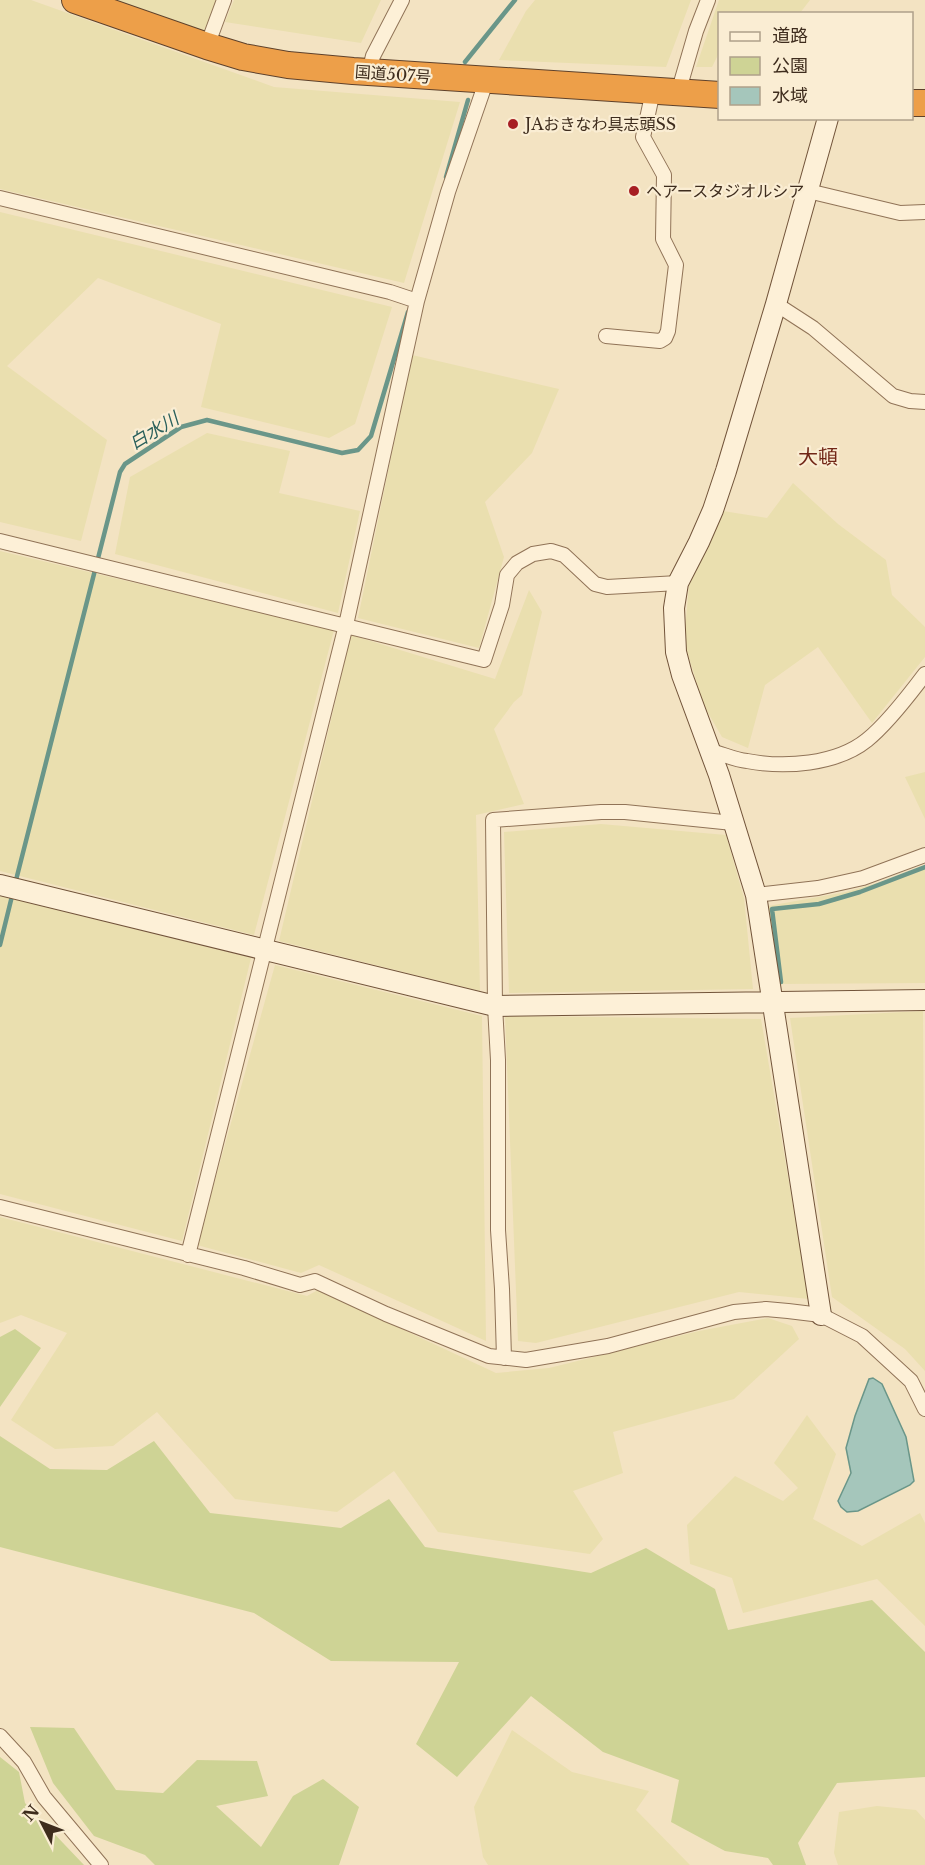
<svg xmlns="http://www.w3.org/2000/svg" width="925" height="1865" font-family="'Libre Baskerville','Noto Sans JP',serif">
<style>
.farmland{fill:#eadfaf}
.green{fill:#ced395}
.water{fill:#a5c6bb;stroke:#6a9689;stroke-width:1.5}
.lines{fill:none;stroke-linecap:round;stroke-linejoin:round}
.stream{stroke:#6a9689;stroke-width:4.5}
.street-casing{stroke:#907357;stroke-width:16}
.secondary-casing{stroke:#72543a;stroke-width:22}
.highway-casing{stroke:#5e412b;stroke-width:28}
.street{stroke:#fdf0d7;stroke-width:14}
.secondary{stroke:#fdf0d7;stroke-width:20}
.highway{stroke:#ed9f49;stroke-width:26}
.poi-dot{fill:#a71f24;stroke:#faedd3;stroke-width:2}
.labels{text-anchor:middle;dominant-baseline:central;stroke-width:4.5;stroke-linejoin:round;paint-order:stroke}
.street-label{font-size:16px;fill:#3e2c1d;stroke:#faedd3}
.poi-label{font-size:16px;fill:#3e2c1d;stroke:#faedd3;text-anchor:start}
.water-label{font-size:18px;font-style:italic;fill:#2a605b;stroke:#faedd3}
.quarter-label{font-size:20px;fill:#712616;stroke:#faedd3}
</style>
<rect width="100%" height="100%" fill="#f3e3c2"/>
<path class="farmland" d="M0 0H31L274 87 460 102 404 283 0 189Z
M111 0H216L206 34Z
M234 0H381L361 43 225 22Z
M535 0H691L666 67 499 60 526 11Z
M719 0H810L800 13 720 14 719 53 712 67H696Z
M0 212 392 307 355 424 329 438 201 407 221 324 98 278 7 366 107 440 81 541 0 522Z
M412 355 559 389 532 453 485 502 504 557 479 648 358 618Z
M207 433 290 451 279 493 360 511 338 613 115 554 130 477Z
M793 483 838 524 886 560 892 595 925 627V657L872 723 818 647 765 685 748 748 722 737 704 706 684 642 689 585 723 511 767 518Z
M0 551 334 630 254 935 0 871Z
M529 590 542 612 522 695 514 702 494 729 524 804 476 815 480 991 279 941 351 635 495 679Z
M925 772V819L905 777Z
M601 824 726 835 744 898 753 989 509 993 504 832Z
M925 869V983L778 984 768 906 846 892Z
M0 896 251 958 182 1241 0 1194Z
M275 965 482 1016 486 1341 319 1265 301 1273 197 1245Z
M923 1011 925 1306V1371L905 1349 832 1297 790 1018Z
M505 1016 761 1019 809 1299 739 1292 536 1343 518 1341Z
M0 1217 307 1296 318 1290 496 1373 549 1368 699 1331 768 1318 792 1326 799 1339 734 1399 613 1432 623 1473 573 1491 603 1539 590 1554 438 1532 394 1471 337 1512 235 1499 157 1412 113 1446 55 1449 11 1420 67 1333 21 1315 0 1323Z
M807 1415 836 1454 813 1519 862 1546 920 1513 925 1523V1626L877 1579 743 1613 732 1578 690 1564 687 1525 735 1476 783 1501 798 1488 774 1463Z
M512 1730 572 1772 649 1791 636 1810 690 1865H488L483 1857 474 1807Z
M877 1806 916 1810 925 1820V1865H838L834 1853 839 1812Z"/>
<path class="green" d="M15 1329 41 1348 0 1407V1337Z
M0 1436 50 1469 107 1470 154 1441 210 1513 341 1528 389 1499 425 1547 591 1573 646 1548 715 1589 728 1630 872 1600 925 1652V1777L837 1783 798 1843 806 1865H773L768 1858 725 1851 671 1822 679 1780 603 1752 531 1696 457 1777 416 1744 459 1662 331 1661 254 1613 0 1547Z
M30 1727 74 1728 116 1790 163 1793 197 1760 257 1761 268 1796 216 1806 261 1847 293 1796 323 1779 359 1807 339 1865H155L145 1855 94 1836 53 1783Z
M0 1757 19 1772 25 1803 84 1865H0Z"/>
<path class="water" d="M873 1378 882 1384 906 1437 914 1481 910 1485 858 1511 847 1512 841 1507 838 1501 851 1473 846 1448 855 1416 869 1379Z"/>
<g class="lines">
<path class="stream" d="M465 62 515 0
M446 177 468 100
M15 884 120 472 125 464 181 427 207 420 342 453 358 450 371 436 408 312
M0 945 13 892
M781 982 772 909 819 904 860 892 925 867"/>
<defs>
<path id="street" d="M207 46 224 0
M369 72 373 56 402 0
M678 93 696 31 708 0
M808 191 900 213 925 212
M0 198 390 292 417 301
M776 304 813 328 893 396 910 401 925 402
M606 336 660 341 665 338 668 331 676 265 663 239 664 175 643 137 653 91
M0 541 484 660 502 605 507 575 517 563 533 554 551 551 564 555 595 584 607 587 678 583
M711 751C723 754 735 760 747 761 784 768 836 765 867 740 887 724 910 694 925 674
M756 895 818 888 863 878 925 855
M0 1207 244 1268 300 1285 315 1281 386 1314 489 1356 526 1360 608 1346 734 1312 766 1309 788 1311 821 1315 862 1336 911 1381 925 1409
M188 1255 346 625 417 301 448 192 487 79
M504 1358 502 1289 498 1230V1060L495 1006 493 820 601 812H625L733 823
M0 1736 24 1762 44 1797 101 1865"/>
<path id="secondary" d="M0 885 495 1006 925 1000
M821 1315 756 895 719 775 682 675 676 652 674 608 678 583 699 542 713 510 726 471 776 304 828 118"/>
<path id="highway" d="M75 0 207 46 243 57 288 65 353 71 720 95
M912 103H925"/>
</defs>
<use href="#street" class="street-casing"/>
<use href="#secondary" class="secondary-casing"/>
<use href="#highway" class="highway-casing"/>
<use href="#street" class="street"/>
<use href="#secondary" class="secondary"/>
<use href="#highway" class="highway"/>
</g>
<g class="poi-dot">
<circle cx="513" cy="124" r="6"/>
<circle cx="634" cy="191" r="6"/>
</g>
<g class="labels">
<g class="street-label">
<text transform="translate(393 74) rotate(4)">国道507号</text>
</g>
<g class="poi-label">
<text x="525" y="124">JAおきなわ具志頭SS</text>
<text x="646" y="191">ヘアースタジオルシア</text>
</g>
<g class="water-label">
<text transform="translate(154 431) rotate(-31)">白水川</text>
</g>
<g class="quarter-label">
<text x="818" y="457">大頓</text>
</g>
</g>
<rect x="718" y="12" width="195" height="108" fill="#faedd3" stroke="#afa08a" stroke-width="1.5"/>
<rect x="730" y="32" width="30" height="9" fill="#fdf0d7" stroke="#afa08a" stroke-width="1.5"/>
<text x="772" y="42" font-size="18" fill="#3e2c1d">道路</text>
<rect x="730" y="57" width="30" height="18" fill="#ced395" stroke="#afa08a" stroke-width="1.5"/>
<text x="772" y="72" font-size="18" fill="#3e2c1d">公園</text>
<rect x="730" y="87" width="30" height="18" fill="#a5c6bb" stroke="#afa08a" stroke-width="1.5"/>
<text x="772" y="102" font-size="18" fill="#3e2c1d">水域</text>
<g transform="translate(42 1823) rotate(312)" stroke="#faedd3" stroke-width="4.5" paint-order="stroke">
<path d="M0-4.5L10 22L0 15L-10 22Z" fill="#3e2c1d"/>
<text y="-9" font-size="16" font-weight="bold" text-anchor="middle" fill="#3e2c1d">N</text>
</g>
</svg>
